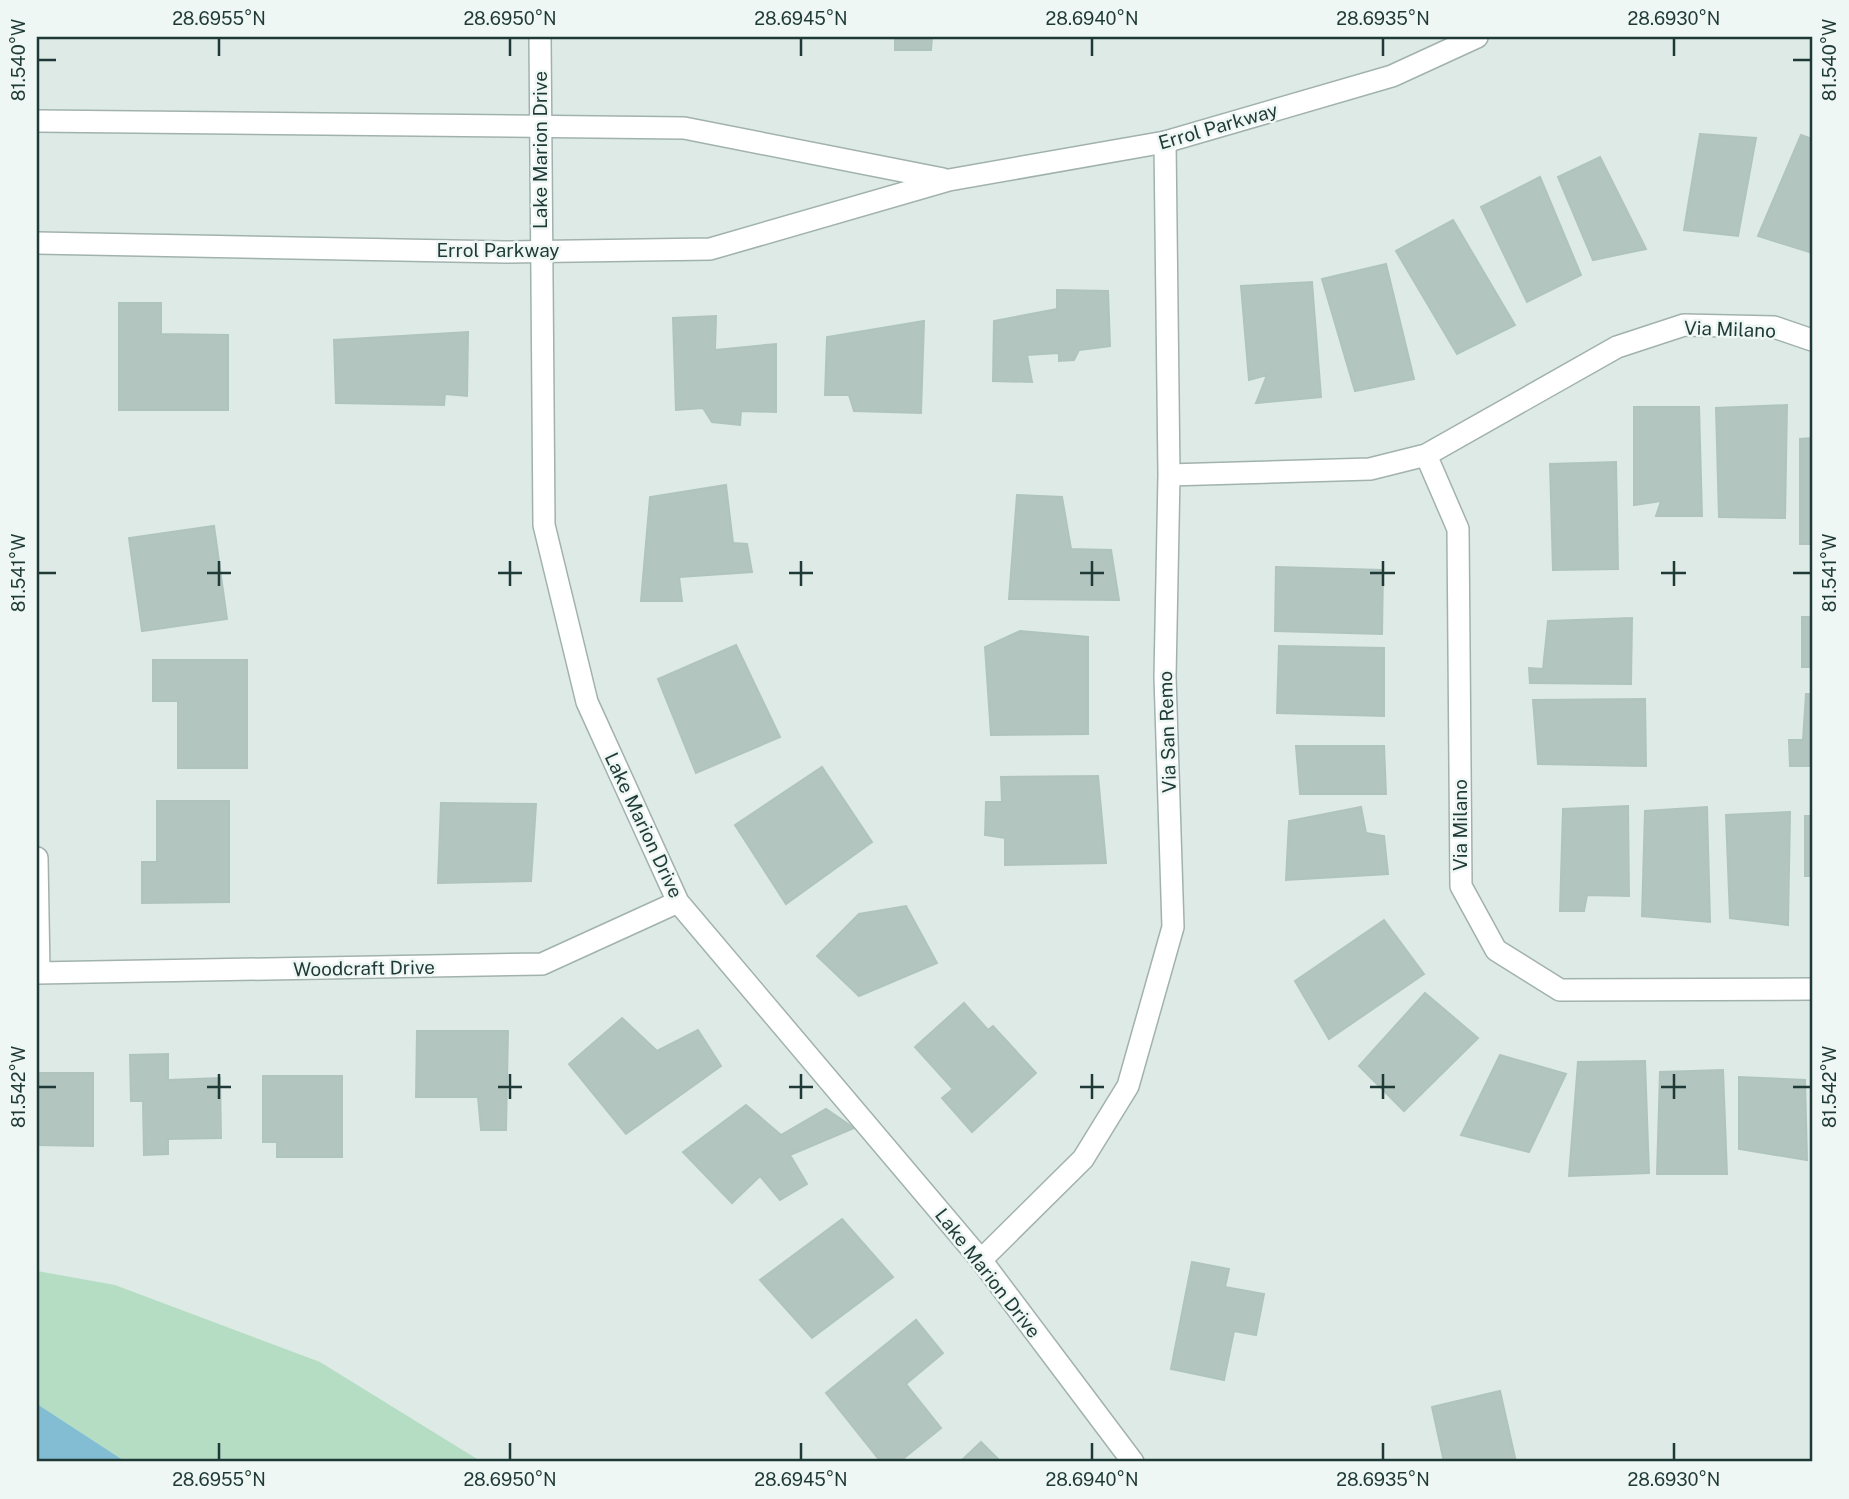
<svg xmlns="http://www.w3.org/2000/svg" width="1849" height="1499" font-family="'Public Sans',sans-serif">
<style>
.green{fill:#b5ddc4}
.water{fill:#82bdd3}
.building{fill:#b3c5bf;stroke:#b0c4be;stroke-width:2}
.lines{fill:none;stroke-linecap:round;stroke-linejoin:round}
.minor-casing{stroke:#a1b2ae;stroke-width:24}
.tertiary-casing{stroke:#a1b2ae;stroke-width:24}
.minor{stroke:#fff;stroke-width:21}
.tertiary{stroke:#fff;stroke-width:21}
.ticks{fill:none;stroke:#1f3a36;stroke-width:2.5}
.labels{text-anchor:middle;dominant-baseline:central;stroke-width:5;stroke-linejoin:round;paint-order:stroke}
.street-label{font-size:19px;fill:#1f3a36;stroke:#eef7f3}
.neatline{fill:none;stroke:#1f3a36;stroke-width:2.5}
.ticks-label{font-size:18px;text-anchor:middle;fill:#1f3a36}
</style>
<rect width="100%" height="100%" fill="#deeae6"/>
<path class="green" d="M37 1271 115 1285 320 1362 482 1462H126L37 1404Z"/>
<path class="water" d="M37 1404 126 1462H37Z"/>
<path class="building" d="M895 37H932L931 50H895Z
M1700 134 1756 138 1738 236 1684 230Z
M1801 135 1812 139V253L1758 236Z
M1600 157 1646 249 1593 260 1558 177Z
M1540 177 1581 275 1527 302 1481 207Z
M1453 220 1515 325 1457 354 1396 251Z
M1386 264 1414 379 1355 391 1322 279Z
M1312 282 1321 397 1256 403 1267 375 1249 380 1241 286Z
M1057 290 1108 291 1110 346 1079 350 1074 360 1059 361V353L1027 355 1032 382 993 381 994 321 1057 309Z
M119 303H161V334L228 335V410H119Z
M716 316 715 350 776 344V412L741 411 740 425 712 422 703 408 676 410 673 318Z
M924 321 921 413 854 411 849 395H825L827 337Z
M468 332 467 396 445 394 444 405 336 403 334 340Z
M1787 405 1785 518 1719 517 1716 408Z
M1634 407H1699L1702 516H1656L1661 501 1634 505Z
M1812 438V544H1800V439Z
M1616 462 1618 569 1553 570 1550 464Z
M726 485 733 543 747 544 752 572 679 577 682 601H641L650 497Z
M1017 495 1062 497 1071 549 1111 550 1119 600 1009 599Z
M214 526 227 619 142 631 129 538Z
M1276 567 1383 570 1382 634 1275 631Z
M1802 617H1812V667H1802Z
M1632 618 1631 684 1530 683 1529 668 1543 669 1548 621Z
M1020 631 1088 637V734L991 735 985 647Z
M736 645 780 737 696 773 658 679Z
M1279 646 1384 648V716L1277 713Z
M153 660H247V768H178V701H153Z
M1806 694H1812V766H1790L1789 740H1803Z
M1645 699 1646 766 1538 764 1533 700Z
M1296 746H1384L1386 794H1300Z
M822 767 872 842 786 904 735 825Z
M1098 776 1106 863 1005 865V838L985 835 986 802H1002L1001 777Z
M157 801H229V902L142 903V862H157Z
M441 803 536 804 531 881 438 883Z
M1628 806 1629 896 1587 895 1584 911H1560L1563 809Z
M1361 807 1366 833 1384 836 1388 874 1286 880 1289 821Z
M1707 807 1710 922 1642 916 1645 811Z
M1790 812 1788 925 1730 918 1726 815Z
M1805 816H1812V876H1805Z
M906 906 937 963 859 996 817 956 859 914Z
M1384 920 1424 974 1329 1039 1295 981Z
M1425 993 1478 1038 1404 1111 1359 1066Z
M964 1003 988 1030 993 1026 1036 1073 972 1132 942 1098 953 1089 915 1047Z
M622 1018 657 1051 698 1030 721 1066 626 1134 569 1064Z
M417 1031H508L506 1130H481L478 1097H416Z
M168 1054V1080L220 1078 221 1138 168 1139V1154L144 1155 143 1101H131L130 1055Z
M1500 1055 1566 1074 1529 1152 1461 1135Z
M1645 1061 1649 1173 1569 1176 1578 1062Z
M1723 1070 1727 1174H1657L1660 1072Z
M37 1073H93V1146L37 1145Z
M263 1076H342V1157H277V1142H263Z
M1739 1077 1805 1080 1807 1160 1739 1149Z
M746 1105 781 1135 826 1109 854 1128 790 1155 807 1184 780 1200 760 1176 732 1203 683 1152Z
M842 1219 893 1277 812 1338 760 1280Z
M1192 1262 1229 1269 1225 1287 1264 1294 1256 1335 1234 1331 1224 1380 1171 1369Z
M916 1320 943 1353 906 1384 941 1428 899 1462H881L826 1393Z
M1500 1391 1516 1462H1444L1432 1407Z
M981 1442 1001 1462H960Z"/>
<g class="lines">
<defs>
<path id="minor" d="M540 37 544 525 587 702 678 902 981 1260 1133 1462
M1426 455 1458 529 1461 886 1496 950 1560 990 1812 989
M1169 475 1370 469 1426 455 1617 347 1684 325 1774 327 1812 340
M37 858 39 973
M37 973 542 964 678 902
M981 1260 1083 1159 1128 1086 1173 927 1165 677 1169 475 1165 142"/>
<path id="tertiary" d="M37 121 684 128 943 179
M37 243 505 252 710 249 949 180 1165 142 1392 76 1477 37"/>
</defs>
<use href="#minor" class="minor-casing"/>
<use href="#tertiary" class="tertiary-casing"/>
<use href="#minor" class="minor"/>
<use href="#tertiary" class="tertiary"/>
</g>
<path class="ticks" d="M219 38V56M510 38V56M801 38V56M1092 38V56M1383 38V56M1674 38V56M38 60H56M1793 60H1811M219 561V586M510 561V586M801 561V586M1092 561V586M1383 561V586M1674 561V586M38 573H56M207 573H231M498 573H522M789 573H813M1080 573H1104M1370 573H1395M1661 573H1686M1793 573H1811M219 1074V1099M510 1074V1099M801 1074V1099M1092 1074V1099M1383 1074V1099M1674 1074V1099M38 1087H56M207 1087H231M498 1087H522M789 1087H813M1080 1087H1104M1370 1087H1395M1661 1087H1686M1793 1087H1811M219 1443V1460M510 1443V1460M801 1443V1460M1092 1443V1460M1383 1443V1460M1674 1443V1460"/>
<g class="labels">
<g class="street-label">
<text transform="translate(1218 126) rotate(-16)">Errol Parkway</text>
<text transform="translate(540 150) rotate(-90)">Lake Marion Drive</text>
<text x="498" y="250">Errol Parkway</text>
<text transform="translate(1730 329) rotate(2)">Via Milano</text>
<text transform="translate(1167 732) rotate(-92)">Via San Remo</text>
<text transform="translate(644 825) rotate(65)">Lake Marion Drive</text>
<text transform="translate(1460 825) rotate(-90)">Via Milano</text>
<text transform="translate(364 968) rotate(-1)">Woodcraft Drive</text>
<text transform="translate(988 1273) rotate(52)">Lake Marion Drive</text>
</g>
</g>
<rect width="1849" height="1499" fill="none" stroke="#eef7f3" stroke-width="77"/>
<rect x="38" y="38" width="1773" height="1422" class="neatline"/>
<g class="ticks-label">
<text x="219" y="25">28.6955°N</text>
<text x="510" y="25">28.6950°N</text>
<text x="801" y="25">28.6945°N</text>
<text x="1092" y="25">28.6940°N</text>
<text x="1383" y="25">28.6935°N</text>
<text x="1674" y="25">28.6930°N</text>
<text transform="translate(1830 60) rotate(-90)" y="6">81.540°W</text>
<text transform="translate(19 60) rotate(-90)" y="6">81.540°W</text>
<text transform="translate(1830 573) rotate(-90)" y="6">81.541°W</text>
<text transform="translate(19 573) rotate(-90)" y="6">81.541°W</text>
<text transform="translate(1830 1087) rotate(-90)" y="6">81.542°W</text>
<text transform="translate(19 1087) rotate(-90)" y="6">81.542°W</text>
<text x="219" y="1486">28.6955°N</text>
<text x="510" y="1486">28.6950°N</text>
<text x="801" y="1486">28.6945°N</text>
<text x="1092" y="1486">28.6940°N</text>
<text x="1383" y="1486">28.6935°N</text>
<text x="1674" y="1486">28.6930°N</text>
</g>
</svg>
